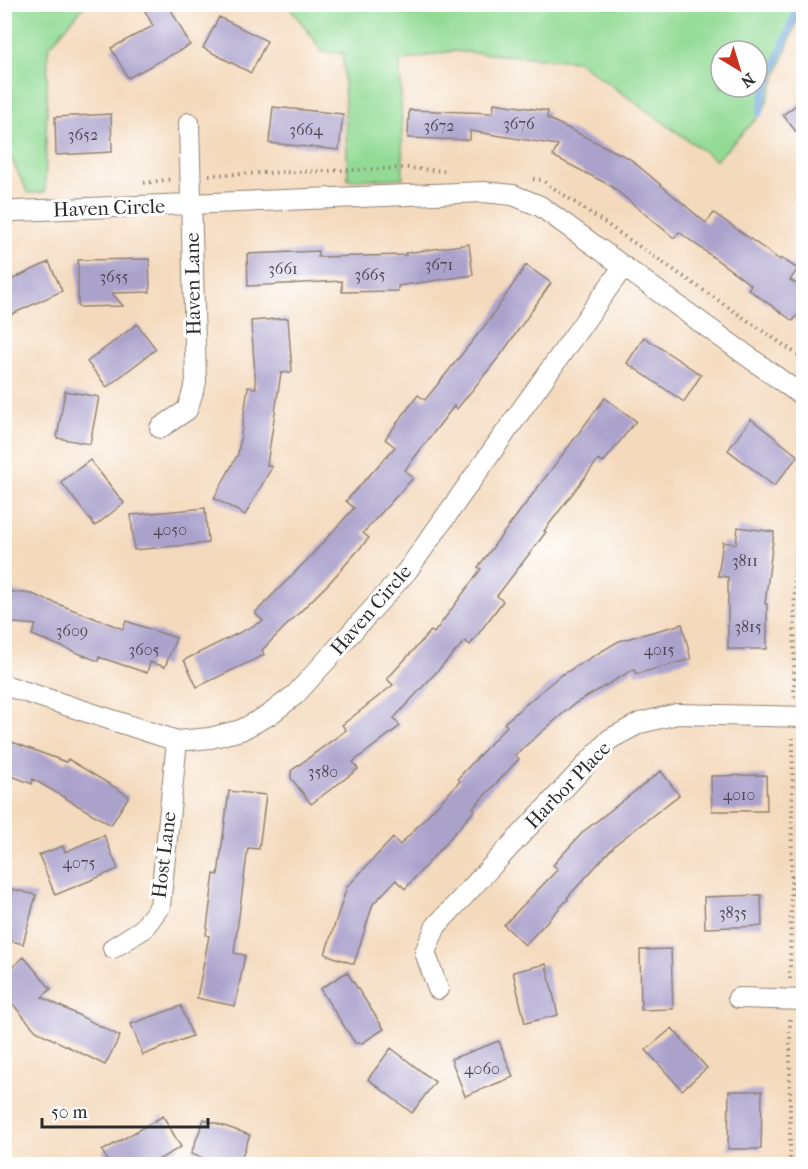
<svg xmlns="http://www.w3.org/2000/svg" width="808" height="1169" font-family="'IM FELL French Canon',serif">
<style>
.green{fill:#93db95;stroke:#5f8360;stroke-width:1.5;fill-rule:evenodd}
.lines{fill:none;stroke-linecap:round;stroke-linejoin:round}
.stream{stroke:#73a8e0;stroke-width:7}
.building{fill:#aba2cc}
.street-casing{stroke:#908274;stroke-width:22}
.path{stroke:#908274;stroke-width:4;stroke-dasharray:1.5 4.5;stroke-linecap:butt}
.street{stroke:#fff;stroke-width:20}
.labels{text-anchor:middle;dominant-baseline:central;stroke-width:6;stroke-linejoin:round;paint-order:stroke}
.number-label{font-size:16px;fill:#4b4953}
.street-label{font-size:20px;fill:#2b2b2b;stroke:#fff}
</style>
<rect width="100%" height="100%" fill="#fff"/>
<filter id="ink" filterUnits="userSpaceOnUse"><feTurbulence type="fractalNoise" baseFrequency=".0167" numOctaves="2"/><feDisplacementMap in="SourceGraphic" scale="12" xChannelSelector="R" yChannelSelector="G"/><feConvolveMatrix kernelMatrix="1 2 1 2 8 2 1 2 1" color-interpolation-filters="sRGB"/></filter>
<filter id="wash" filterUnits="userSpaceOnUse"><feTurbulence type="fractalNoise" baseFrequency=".008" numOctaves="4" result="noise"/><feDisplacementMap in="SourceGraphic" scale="24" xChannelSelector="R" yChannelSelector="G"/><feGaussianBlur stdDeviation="1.35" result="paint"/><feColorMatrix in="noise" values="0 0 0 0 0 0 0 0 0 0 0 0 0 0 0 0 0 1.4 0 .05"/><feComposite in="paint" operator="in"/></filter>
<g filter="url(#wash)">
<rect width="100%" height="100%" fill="#f4dabd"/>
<path class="green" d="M5 4 85 5 48 48 45 192 28 193 5 146Z
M803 4 763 112 716 160 577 61 452 51 400 61 403 178 348 180 343 53 321 52 314 39 288 5ZM721 51H757V87H721Z"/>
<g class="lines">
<path class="stream" d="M760 113 764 94 799 4"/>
</g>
<g id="blocks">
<path class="building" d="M158 4H168L190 45 128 78 111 48 153 26 145 11Z
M219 17 267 41 251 73 203 48Z
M804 99V142L783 115Z
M494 103 548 111 547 118 630 159 706 223 714 213 780 260 781 258 798 269 790 280 804 289V306L793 321 748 289 751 285 679 232 674 238 611 186 553 156 558 145 470 131V140L408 138 409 110 493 113Z
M273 107 343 114 339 150 269 143Z
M111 114 112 152 56 155 55 117Z
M469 244 473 275 398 286V291L342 292V281L248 286 247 254 318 251V257L406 255 405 253Z
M149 259 150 292 112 293 123 306 78 307V260Z
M49 262 62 291 4 318V283Z
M526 265 551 283 503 352 457 409 454 406 405 470 413 478 363 533 369 538 330 582 262 650 264 655 197 687 184 660 263 621 255 613 308 559 354 508 346 501 395 447 385 439 418 395 425 400 490 319Z
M288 318 292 372 281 373 267 465 272 467 245 515 214 498 238 454 248 387 256 388 251 321Z
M137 324 156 349 107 387 87 362Z
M644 337 701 375 684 402 627 363Z
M65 391 99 397 90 444 57 438Z
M605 398 636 421 603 463 598 460 544 531 546 532 497 596 503 601 470 645 465 641 394 718 400 726 353 762 358 769 311 804 291 778V771L346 730 342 725 393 685 387 679 431 631 434 633 481 569 478 567Z
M751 419 798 456 774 486 728 450Z
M90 460 124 503 95 526 61 482Z
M205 508 208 543 134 550 131 515Z
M738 527 774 532 765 604H767V649H728V577L718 576 723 542 736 544Z
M4 591 32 594 123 629 126 621 176 638 165 667 150 662 147 673 99 657 98 661 32 635 36 625 4 622Z
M682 624 691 659 636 674 634 669 574 704 515 755 519 759 473 808 475 810 405 889 396 880 373 904 354 964 325 954 347 887 393 838 400 845 460 781 458 778 507 726 504 723 558 677 619 641Z
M4 739 66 762 68 759 129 796 111 825 33 779 32 784 4 773Z
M661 771 679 795 616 844 567 898 568 899 525 945 504 925 558 869 553 865 584 831Z
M766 775 767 811H712L711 776Z
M229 791 266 795 259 849 248 848 234 953 245 955 235 1006 197 998 209 936 206 935 214 874 218 875Z
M104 835 118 869 55 895 39 855 63 846 65 852Z
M4 887 36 895 23 944 4 939Z
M761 895 762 926 705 928 704 897Z
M671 949 673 1009 641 1010 640 950Z
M24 957 51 989 42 997 120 1036 105 1065 36 1031 4 994V974Z
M546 964 558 1015 525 1023 513 972Z
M347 972 384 1029 362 1043H355L320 989Z
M181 1006 192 1036 143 1055 131 1024Z
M672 1028 707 1068 682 1090 646 1050Z
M499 1041 513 1077 465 1096 451 1059Z
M391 1048 435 1082 412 1113 368 1079Z
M729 1091H762L761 1149H728Z
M163 1116 181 1147 151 1164H110L102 1151Z
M204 1119 250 1135 239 1164H221L191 1154Z"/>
</g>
</g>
<g filter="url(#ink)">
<use href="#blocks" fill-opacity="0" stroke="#908274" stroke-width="1.5"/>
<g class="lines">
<defs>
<path id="street" d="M4 213 15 211 484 192 513 195 540 206 804 397
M160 428 187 410 196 382 189 123
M4 685 177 741 210 738 241 730 269 715 296 694 407 571 623 267
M113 948 143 929 160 906 177 741
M438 989 425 952 436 926 610 739 640 723 677 714 804 717
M738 998 804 1000"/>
</defs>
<use href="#street" class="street-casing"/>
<path class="path" d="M209 175 407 168 445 171
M533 179 542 180 804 359
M144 183 172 179
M794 697 795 556 804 528
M790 979 793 738
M790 1019V1164"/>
<use href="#street" class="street"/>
</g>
</g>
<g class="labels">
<g class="number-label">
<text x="519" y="123">3676</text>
<text x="439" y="125">3672</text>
<text x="306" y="129">3664</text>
<text x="83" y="134">3652</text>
<text x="439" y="264">3671</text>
<text x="283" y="268">3661</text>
<text x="370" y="274">3665</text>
<text x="114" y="276">3655</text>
<text x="170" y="529">4050</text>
<text x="745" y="560">3811</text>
<text x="748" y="626">3815</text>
<text x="72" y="630">3609</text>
<text x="144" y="649">3605</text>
<text x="659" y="649">4015</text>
<text x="323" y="771">3580</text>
<text x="739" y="794">4010</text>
<text x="79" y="862">4075</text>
<text x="733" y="912">3835</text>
<text x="482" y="1068">4060</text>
</g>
<g class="street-label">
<text transform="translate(109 208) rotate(-2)">Haven Circle</text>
<text transform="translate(193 284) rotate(-91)">Haven Lane</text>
<text transform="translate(371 610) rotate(-49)">Haven Circle</text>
<text transform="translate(568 785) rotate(-46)">Harbor Place</text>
<text transform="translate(164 855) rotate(-83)">Host Lane</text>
</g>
</g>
<rect width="808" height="1169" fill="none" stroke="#fff" stroke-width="24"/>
<g transform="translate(739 69) rotate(142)"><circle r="28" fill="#ffffff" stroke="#aaaaaa" stroke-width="1.5"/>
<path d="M0-4.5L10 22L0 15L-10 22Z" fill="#c8321e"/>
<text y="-9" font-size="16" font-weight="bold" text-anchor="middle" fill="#2b2b2b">N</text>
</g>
<path d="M42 1118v9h166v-9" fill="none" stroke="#2b2b2b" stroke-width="3"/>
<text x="51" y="1118" font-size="18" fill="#2b2b2b" stroke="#ffffff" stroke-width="4.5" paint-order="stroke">50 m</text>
</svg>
